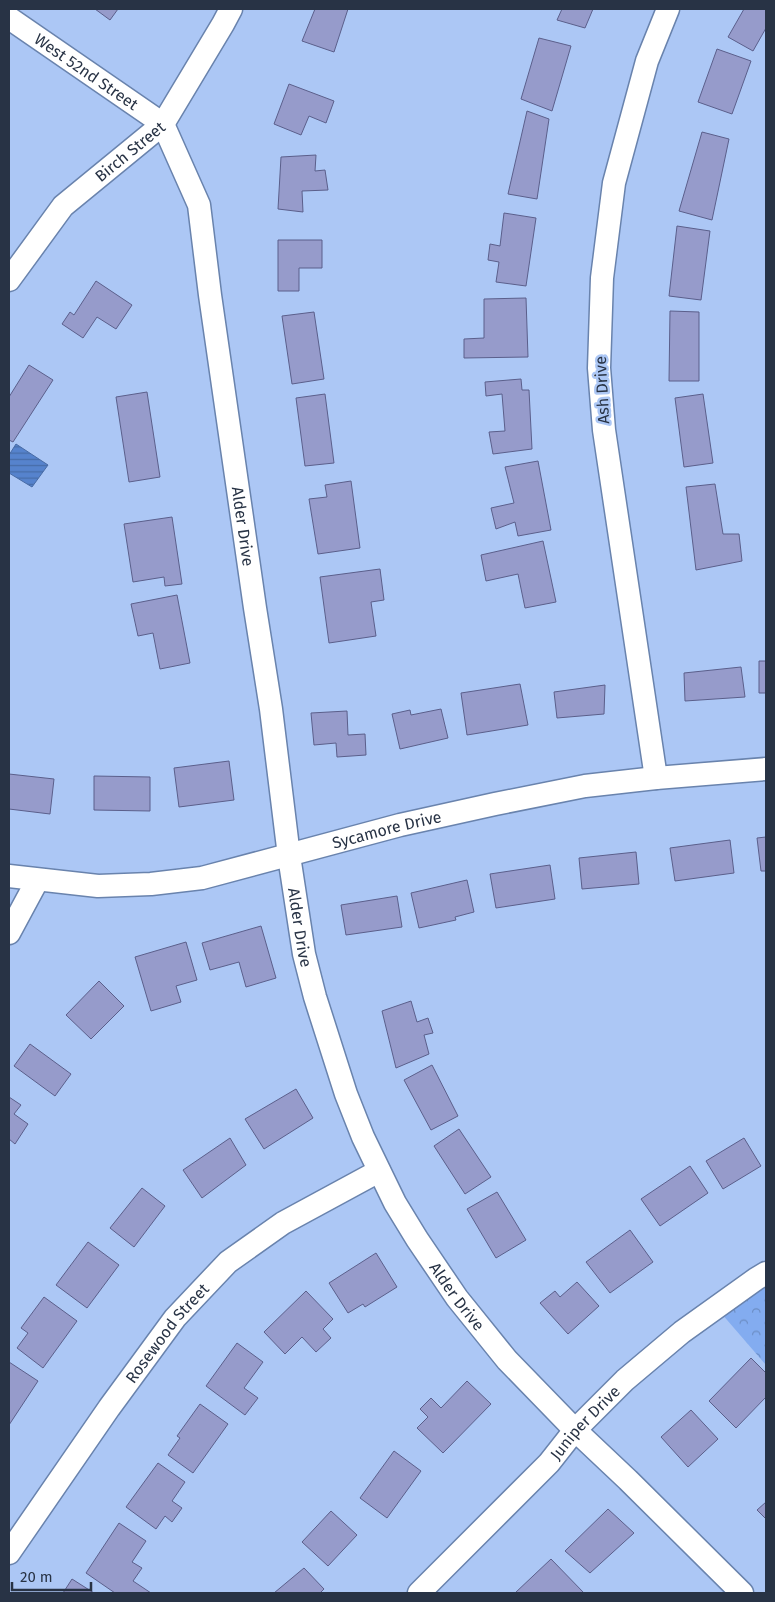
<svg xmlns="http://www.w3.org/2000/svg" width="775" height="1602" font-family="'Fira Sans',sans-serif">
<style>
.park{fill:url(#park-crowns)}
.water{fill:url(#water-rules);stroke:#486ba4}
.building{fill:#969bcb;stroke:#5b5f8b}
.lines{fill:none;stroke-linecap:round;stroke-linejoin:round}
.minor-casing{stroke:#6983ad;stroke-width:25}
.minor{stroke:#fff;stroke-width:22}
.labels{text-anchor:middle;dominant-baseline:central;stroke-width:5;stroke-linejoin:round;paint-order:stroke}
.street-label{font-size:16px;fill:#283345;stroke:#acc7f5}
</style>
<defs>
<pattern id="park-crowns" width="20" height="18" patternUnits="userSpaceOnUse" patternTransform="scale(1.25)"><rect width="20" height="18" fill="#83acf0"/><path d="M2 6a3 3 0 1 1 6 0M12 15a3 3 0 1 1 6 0" fill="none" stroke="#6b8dc4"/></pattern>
<pattern id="water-rules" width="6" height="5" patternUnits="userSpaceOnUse" patternTransform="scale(1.25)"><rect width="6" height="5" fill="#5683cd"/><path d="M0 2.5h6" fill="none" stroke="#476ca8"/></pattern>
</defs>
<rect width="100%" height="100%" fill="#acc7f5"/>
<path class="park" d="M766 1286V1365L721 1313Z"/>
<path class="water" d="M16 444 48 465 32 487 9 473V455Z"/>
<path class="building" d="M95 9H118L110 20Z
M315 9H348L334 52 302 41Z
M562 9H593L585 28 557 20Z
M744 9H766V28L753 51 728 37Z
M539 38 571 46 552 111 521 99Z
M717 49 751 61 732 114 698 102Z
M289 84 334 101 326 123 309 116 301 135 274 124Z
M527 111 549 119 537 199 508 194Z
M702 132 729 139 712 220 679 211Z
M316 155 315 171 325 170 328 190 302 191 303 212 278 209 281 157Z
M504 213 536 218 526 286 496 282 499 262 488 260 490 244 500 246Z
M677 226 710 231 701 300 669 296Z
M278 240H322V268H299V291H278Z
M96 281 132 305 116 329 97 317 83 338 62 324 70 312 74 315Z
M526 298 528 357 464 358V339L484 338V299Z
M670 311 699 312V381H669Z
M314 312 324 379 292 384 282 316Z
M29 365 53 380 13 442 9 440V397Z
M521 379 522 390H529L532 449 493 454 489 432 505 431 502 394 486 396 485 382Z
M147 392 160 477 129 482 116 397Z
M325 394 334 463 305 466 296 398Z
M703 394 713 463 684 467 675 398Z
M538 461 551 530 518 536 515 522 496 529 491 508 514 503 505 467Z
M351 481 360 548 318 554 309 499 327 497 325 485Z
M715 484 723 534H739L742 561 696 570 686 487Z
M172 517 182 584 165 586 164 577 133 582 124 524Z
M543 541 556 602 525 608 518 574 486 581 481 555Z
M380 569 384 600 371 602 376 636 329 643 320 577Z
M177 595 190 663 160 669 153 633 138 636 131 604Z
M759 661H766V693H759Z
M741 667 745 697 685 701 684 673Z
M520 684 528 725 467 735 461 693Z
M605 685 604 714 557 718 554 692Z
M441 709 448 738 400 749 392 714 410 710 411 715Z
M347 711 348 735 365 734 366 755 337 757 336 743 314 745 311 713Z
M229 761 234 800 179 807 174 768Z
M9 774 54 779 50 814 9 809Z
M94 776 150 777V811L94 810Z
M766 837V871H761L757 838Z
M730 840 734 873 675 881 670 848Z
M636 852 639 884 582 889 579 858Z
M550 865 555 899 496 908 490 874Z
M467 880 474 912 455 917 456 920 419 928 411 893Z
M397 896 402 927 346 935 341 905Z
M261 926 276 978 246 987 239 962 210 970 202 943Z
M186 942 197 980 176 986 181 1002 151 1011 135 957Z
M99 981 124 1006 91 1039 66 1015Z
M411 1001 417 1022 428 1018 433 1033 424 1035 429 1054 396 1068 382 1011Z
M30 1044 71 1074 55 1096 14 1066Z
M432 1065 458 1116 431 1130 404 1080Z
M296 1089 313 1118 264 1149 245 1119Z
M9 1097 21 1105 14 1114 28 1124 15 1144 9 1139Z
M459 1129 491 1177 465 1194 434 1146Z
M230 1138 246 1165 202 1198 183 1170Z
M744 1138 761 1166 723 1189 706 1161Z
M690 1166 708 1193 660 1226 641 1199Z
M142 1188 165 1206 134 1247 110 1228Z
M497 1192 526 1240 496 1258 467 1209Z
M630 1230 653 1262 610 1293 586 1262Z
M88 1242 119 1265 87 1308 56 1285Z
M376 1253 397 1287 365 1307 363 1304 348 1313 329 1283Z
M577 1282 599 1306 568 1334 540 1303 555 1291 560 1297Z
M306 1291 333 1319 323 1329 331 1338 316 1352 302 1337 285 1354 264 1332Z
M44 1297 77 1321 43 1368 17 1348 28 1333 21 1328Z
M237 1343 263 1362 244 1388 258 1398 245 1415 206 1386Z
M751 1358 766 1373V1397L736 1428 709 1401Z
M9 1362 38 1381 9 1425Z
M467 1381 491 1404 443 1453 417 1428 428 1417 420 1409 431 1398 441 1408Z
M200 1404 228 1424 193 1473 168 1455 180 1438 177 1436Z
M691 1410 718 1439 688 1467 661 1437Z
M394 1451 421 1471 387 1518 360 1498Z
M158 1463 185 1482 172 1501 182 1508 172 1522 165 1516 156 1529 126 1507Z
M766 1502V1519L757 1510Z
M608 1509 634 1533 590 1573 565 1551Z
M331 1511 357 1535 328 1566 302 1542Z
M119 1523 146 1541 132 1562 142 1568 133 1581 151 1593H115L86 1573Z
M551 1559 584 1593H515Z
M304 1568 324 1589 320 1593H274Z
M72 1579 94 1593H63Z"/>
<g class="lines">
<defs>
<g id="minor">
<path id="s1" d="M9 18 163 124 199 205 210 295 255 608 271 709 289 856 304 954 315 997 346 1094 363 1137 395 1203 417 1239 457 1298 507 1360 575 1430 628 1480 742 1593"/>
<path id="s2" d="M9 280 63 206 163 124 223 24 231 9"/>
<path d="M656 778 604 430 599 368 602 278 614 183 647 61 668 9"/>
<path id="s3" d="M9 876 98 886 151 884 202 878 400 825 495 804 585 786 656 778 766 769"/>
<path d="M9 933 37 881"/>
<path id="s4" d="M9 1553 109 1408 175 1318 228 1262 283 1223 379 1171"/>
<path id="s5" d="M419 1593 549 1463 575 1430 625 1380 682 1332 756 1279 766 1273"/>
</g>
</defs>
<use href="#minor" class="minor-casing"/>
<use href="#minor" class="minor"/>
</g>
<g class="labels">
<g class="street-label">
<text stroke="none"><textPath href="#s1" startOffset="94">West 52nd Street</textPath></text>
<text stroke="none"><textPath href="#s2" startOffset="178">Birch Street</textPath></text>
<text transform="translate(602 390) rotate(-93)">Ash Drive</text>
<text stroke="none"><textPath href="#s1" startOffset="600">Alder Drive</textPath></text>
<text stroke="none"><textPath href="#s3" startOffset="385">Sycamore Drive</textPath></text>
<text stroke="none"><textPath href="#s1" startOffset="1005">Alder Drive</textPath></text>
<text stroke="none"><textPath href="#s1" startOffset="1410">Alder Drive</textPath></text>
<text stroke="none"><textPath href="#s4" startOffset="271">Rosewood Street</textPath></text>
<text stroke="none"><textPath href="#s5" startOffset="238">Juniper Drive</textPath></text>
</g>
</g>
<rect width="775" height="1602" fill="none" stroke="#283345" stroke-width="20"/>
<path d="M12 1582v8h79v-8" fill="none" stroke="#283345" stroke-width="2.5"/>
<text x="20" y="1582" font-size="15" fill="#283345" stroke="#acc7f5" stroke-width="4" paint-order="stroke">20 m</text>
</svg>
